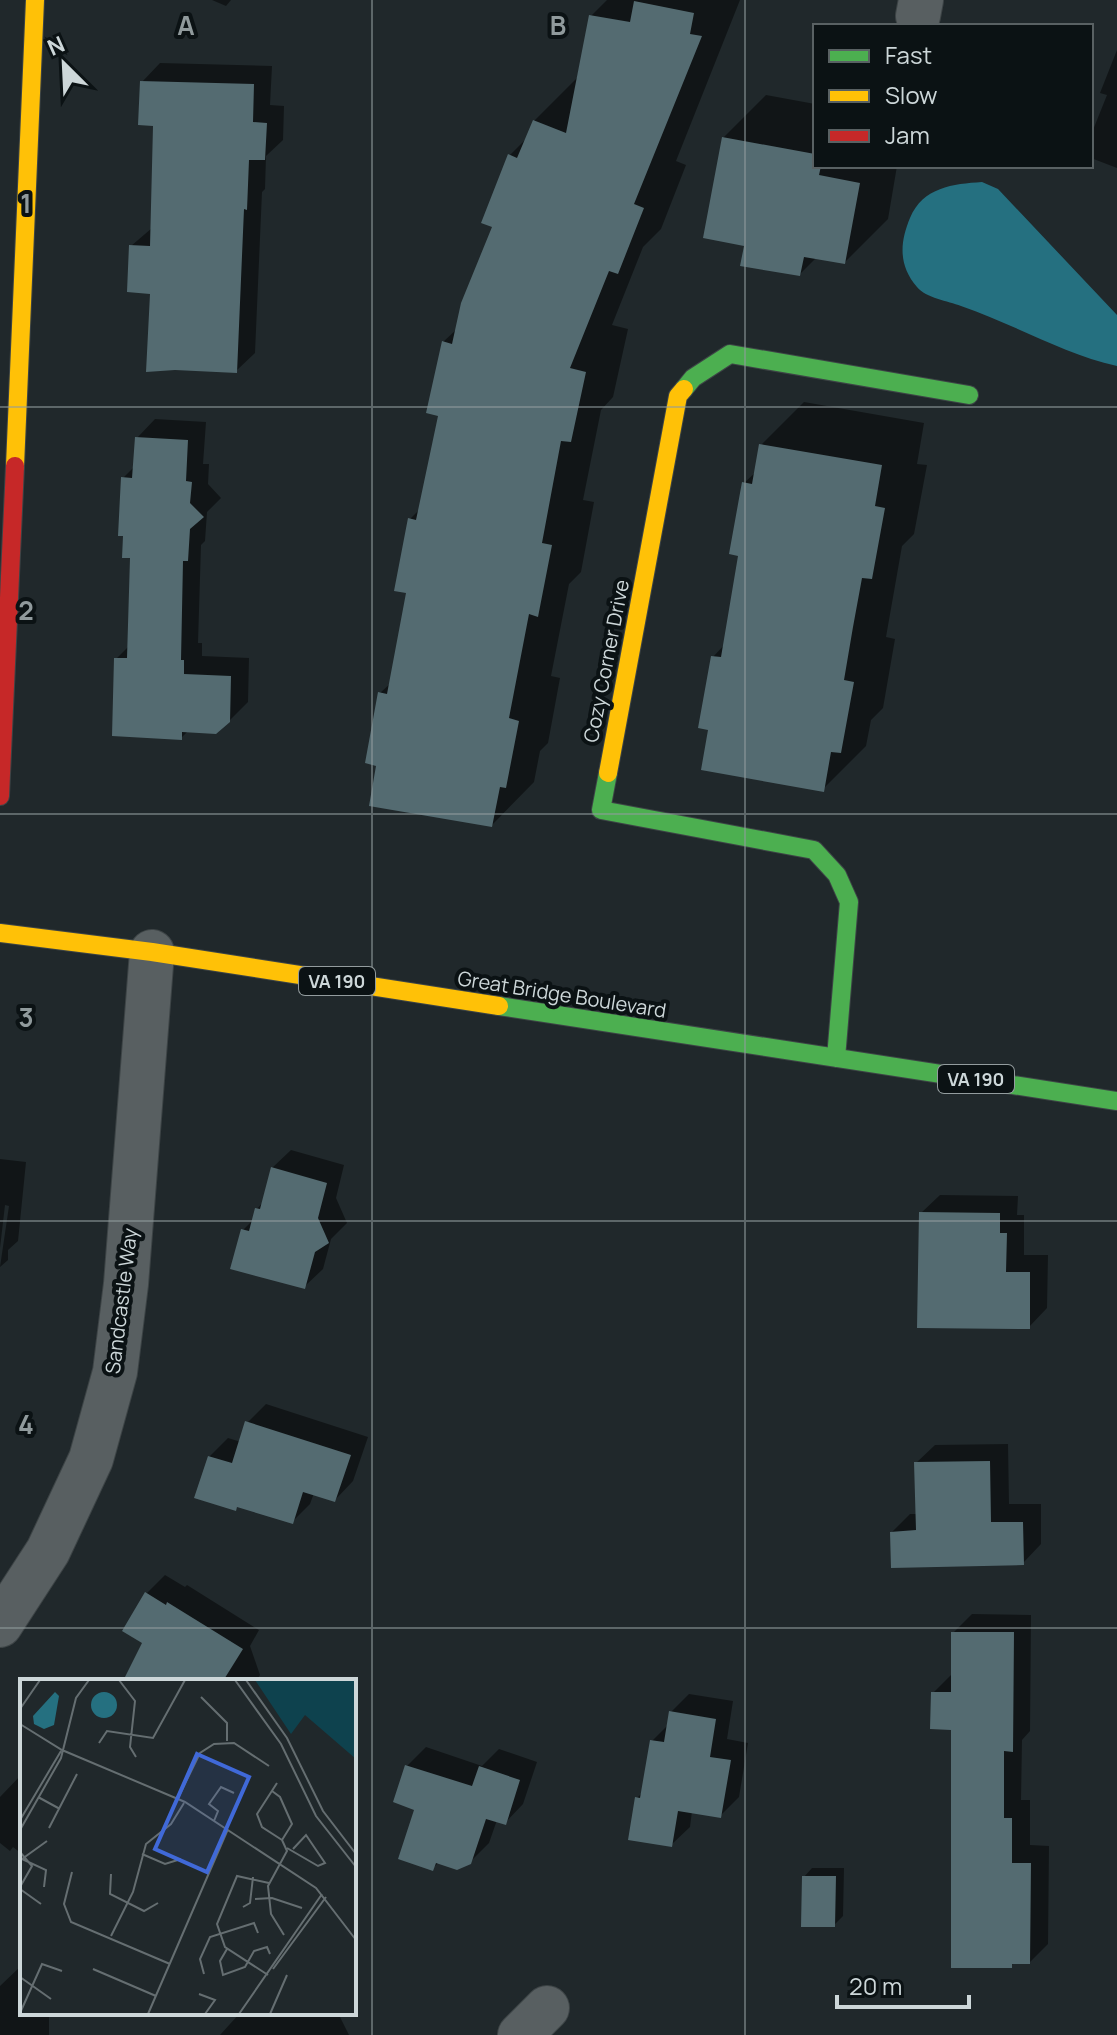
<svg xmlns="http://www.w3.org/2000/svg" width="1117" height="2035" font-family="Manrope,sans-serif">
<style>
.water{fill:#257080}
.shadow{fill:#0007}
.building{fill:#546b71}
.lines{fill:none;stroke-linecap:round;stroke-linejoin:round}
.street-casing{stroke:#3d4446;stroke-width:46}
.fast-casing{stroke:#3d4446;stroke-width:20}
.slow-casing{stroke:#3d4446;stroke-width:20}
.jam-casing{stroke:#3d4446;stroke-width:20}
.street{stroke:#585f61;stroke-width:44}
.fast{stroke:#4caf50;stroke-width:18}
.slow{stroke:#ffc107;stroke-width:18}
.jam{stroke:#c62828;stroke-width:18}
.grid{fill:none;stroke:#909a9c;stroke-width:2;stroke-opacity:0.55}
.labels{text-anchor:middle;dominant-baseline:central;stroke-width:8;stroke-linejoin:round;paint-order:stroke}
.shield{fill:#0b1214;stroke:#939c9e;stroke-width:2}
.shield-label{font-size:18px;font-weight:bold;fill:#cdd7d9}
.street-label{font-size:20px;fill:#cdd7d9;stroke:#0b1214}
.inset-road{fill:none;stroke:#656e71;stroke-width:2}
.view{fill:#4069d8;fill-opacity:0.15;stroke:#4069d8;stroke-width:4}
.inset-edge{fill:none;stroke:#cdd7d9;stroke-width:4}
.grid-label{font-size:26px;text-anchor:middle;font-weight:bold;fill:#909a9c;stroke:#0b1214;stroke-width:8;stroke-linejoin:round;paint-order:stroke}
</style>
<rect width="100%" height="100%" fill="#20282b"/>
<path class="water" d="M982 182 998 189 1117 315V366C1063 354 1014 324 961 306 948 301 926 298 917 287 898 265 900 242 910 218 923 187 953 184 982 182Z"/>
<path class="shadow" d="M212 0H231L226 6Z
M607 0H740L676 161 686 165 661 229 643 247 612 325 628 329 613 397 601 410 583 500 594 502 581 572 569 584 551 676 560 678 548 743 540 751 534 782 492 825 378 764 380 693 392 682 408 591 410 519 420 509 441 415 443 342 458 328 494 226 510 155 528 137 534 121 577 78 591 16Z
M1117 50V168L1091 158V135L1107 95 1100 93Z
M160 63 272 66 270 105 284 106 283 140 266 156 265 189 262 192 255 353 236 371 152 292 131 246 152 228 156 124 142 82Z
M766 95 815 104V166H897L888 219 845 262 817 257 800 274 747 244 723 138Z
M804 402 924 423 917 464 927 465 914 534 902 546 886 637 895 639 883 708 871 720 866 746 823 789 711 728 713 657 725 644 740 554 744 483 757 471 761 445Z
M155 419 206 422 203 464H209L208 484 221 498 207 512 205 541 201 545 198 643H202V656L249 658 248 702 229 721 188 731 181 738 116 659 129 646 132 556 123 478 135 466 137 438Z
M291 1150 344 1165 336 1198 347 1223 331 1239 323 1269 304 1287 243 1230 254 1219 257 1209 263 1202 272 1168Z
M0 1159 26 1162 18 1241 8 1250V1260L0 1267 9 1206 5 1205 0 1248Z
M940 1195 1018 1196 1017 1215H1024V1255H1048L1047 1308 1029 1327 921 1213Z
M266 1404 368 1437 353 1481 335 1500 314 1493 310 1504 292 1522 239 1505 235 1509 209 1457 228 1438 241 1442 247 1423Z
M1008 1444 1009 1504H1041V1544L1023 1563 892 1532 910 1514H917L916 1463 935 1445Z
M165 1575 185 1587 187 1585 259 1630 250 1646 260 1675 256 1681H125L145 1642 147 1593Z
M972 1614 1031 1615 1030 1731 1022 1740 1021 1800H1030V1845L1049 1846 1048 1944 1030 1962H1014L1011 1966 953 1728 933 1693 951 1675 953 1633Z
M689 1694 733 1701 727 1739 748 1743 739 1797 720 1816 692 1811 690 1827 671 1845 637 1798 643 1792 652 1741 669 1724 671 1712Z
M426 1747 482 1766 499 1749 537 1762 523 1804 505 1823 497 1820 489 1843 470 1862H439L433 1868 407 1766Z
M22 1774V1854L13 1847 10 1851 0 1843V1797Z
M812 1868H844L843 1916 834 1925 804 1877Z
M22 1965V2013H49V2035H0V1986Z
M240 2013H338L349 2035H220Z"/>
<path class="building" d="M634 1 694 13 690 34 702 36 634 204 644 208 618 274 609 271 570 368 586 372 571 442 561 441 542 543 552 545 538 617 529 614 509 718 519 721 506 788 500 787 492 827 369 806 376 766 365 763 378 692 387 694 406 593 394 591 408 518 416 520 438 416 426 413 442 341 452 344 461 303 492 227 481 223 508 154 517 158 533 120 566 133 589 15 630 22Z
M140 81 254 84 253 122 267 123 265 160H249L247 210 244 209 237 373 175 370 146 372 150 294 127 292 129 245 150 246 153 126 138 125Z
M722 137 815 154V166H821L819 175 860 183 845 264 804 257 800 276 740 266 744 246 703 238Z
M135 437 188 440 186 481 192 482 190 503 204 517 190 529 188 561H183L181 660H184V674L231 676 230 722 216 734 182 732V740L112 736 114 658H127L130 558H122L123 536H118L121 477 132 478Z
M759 444 882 465 875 506 885 508 872 579 862 578 853 627 844 680 854 682 841 753 831 752 824 792 701 770 708 730 698 728 711 656 721 657 738 556 729 554 742 482 752 484Z
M271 1167 327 1183 318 1218 329 1243 315 1252 305 1289 230 1269 241 1229 249 1231 255 1208 260 1209Z
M919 1212 1000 1213V1233H1007L1006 1272H1030V1329L917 1328Z
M245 1421 351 1455 335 1502 303 1492 293 1524 237 1507 236 1511 194 1498 208 1456 232 1463Z
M990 1461 991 1522H1023L1024 1565 891 1568 890 1532 916 1530 914 1462Z
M145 1592 166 1605 167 1602 243 1649 223 1681H123L142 1643 122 1631Z
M951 1632H1014L1013 1752 1004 1751V1818H1012V1863H1031L1030 1964H1012V1968H951V1730L930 1729 931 1692H951Z
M669 1711 716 1719 710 1757 731 1760 721 1818 678 1811 672 1847 628 1840 635 1797 640 1798 650 1740 664 1742Z
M405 1765 472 1786 479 1766 520 1780 506 1825 486 1819 471 1864 457 1870 436 1863 433 1871 398 1859 414 1810 393 1802Z
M802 1876H836L835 1927H801Z"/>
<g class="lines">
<defs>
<path id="street" d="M918 16 921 0
M0 1625 48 1551 91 1459 115 1372 126 1284 152 952
M520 2035 547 2008"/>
<path id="fast" d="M684 389 693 378 730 354 969 395
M608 773 601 810 814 850 837 875 849 902 836 1058
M499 1006 1117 1101"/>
<path id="slow" d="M15 466 35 0
M608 773 678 396 684 389
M0 933 152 952 499 1006"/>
<path id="jam" d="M0 796 15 466"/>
</defs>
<use href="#street" class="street-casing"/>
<use href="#fast" class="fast-casing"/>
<use href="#slow" class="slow-casing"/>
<use href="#jam" class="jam-casing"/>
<use href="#street" class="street"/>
<use href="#fast" class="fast"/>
<use href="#slow" class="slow"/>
<use href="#jam" class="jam"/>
</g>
<path class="grid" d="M372 0V2035M745 0V2035M0 407H1117M0 814H1117M0 1221H1117M0 1628H1117"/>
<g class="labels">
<g class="shield">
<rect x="299" y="967" width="76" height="28" rx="6"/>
<rect x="938" y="1065" width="76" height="28" rx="6"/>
</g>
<g class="shield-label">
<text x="337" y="981">VA 190</text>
<text x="976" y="1079">VA 190</text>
</g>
<g class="street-label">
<text transform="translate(606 661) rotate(-79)">Cozy Corner Drive</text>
<text transform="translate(562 994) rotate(9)">Great Bridge Boulevard</text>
<text transform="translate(121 1301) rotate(-83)">Sandcastle Way</text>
</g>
</g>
<g transform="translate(20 1679)">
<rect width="336" height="336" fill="#20282b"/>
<path d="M235 1H336V80L285 36 271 55Z" fill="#0e424e"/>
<path d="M35 13 39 17 34 46 24 50 14 45 13 37ZM71 26a13 13 0 1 1 26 0a13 13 0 1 1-26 0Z" fill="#257080"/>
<path class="inset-road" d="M99 1 115 22 110 68 116 78M215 1 261 65 296 137 336 188M226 1 267 59 303 132 336 175M181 18 207 44V62M0 30 20 1M0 45 42 71 165 123 296 209 336 261M79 64 87 52 133 59 165 1M257 104 237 135 242 148 262 161M252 112 260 118 272 145 262 161 267 172 248 207 251 235 264 256M18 118 40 130M158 119 180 74 194 65 214 64 249 87M0 141 41 72M194 142 198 132 189 125 201 108 214 114M29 149 57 95M0 151 41 79 56 19 69 1M267 169 298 187 305 184 286 156 273 170M0 173 12 187 0 208M122 175 145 185 161 180M52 193 44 225 51 243 150 285M91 195 90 215 124 232 138 224M24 208 26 191 2 180 27 162M0 210 21 225M235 220 252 219 282 229M223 228 230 224 233 198M91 257 113 213 126 165 151 145 164 124M207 270 200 282 203 296 225 288 234 272 247 268 250 275M73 290 136 317M253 290 306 218M184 295 180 280 190 258 234 244 238 254M248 296 205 268 197 245 217 197 249 204M0 298 31 320M179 315 195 321 185 335M0 334 22 285 42 292M128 335 208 150M219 335 302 215M250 335 267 296"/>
<path class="view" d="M177 75 229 98 187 193 135 170Z"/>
<rect width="336" height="336" class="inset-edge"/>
</g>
<g class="grid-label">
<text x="186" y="35">A</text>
<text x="558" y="35">B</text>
<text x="26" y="213">1</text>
<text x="26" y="620">2</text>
<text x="26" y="1027">3</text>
<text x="26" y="1434">4</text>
</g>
<rect x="813" y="24" width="280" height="144" fill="#0b1214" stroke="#596163" stroke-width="2"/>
<rect x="829" y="50" width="40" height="12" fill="#4caf50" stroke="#596163" stroke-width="2"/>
<text x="885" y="64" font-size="24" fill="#cdd7d9">Fast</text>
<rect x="829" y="90" width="40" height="12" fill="#ffc107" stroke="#596163" stroke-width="2"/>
<text x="885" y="104" font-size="24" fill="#cdd7d9">Slow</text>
<rect x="829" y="130" width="40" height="12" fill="#c62828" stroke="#596163" stroke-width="2"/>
<text x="885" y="144" font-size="24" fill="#cdd7d9">Jam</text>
<g transform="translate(64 64) rotate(336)" stroke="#0b1214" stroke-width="6" paint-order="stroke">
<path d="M0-6L14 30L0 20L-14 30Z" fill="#cdd7d9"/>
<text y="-12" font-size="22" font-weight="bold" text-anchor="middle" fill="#cdd7d9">N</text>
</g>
<path d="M837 1995v12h132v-12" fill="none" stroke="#cdd7d9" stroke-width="4"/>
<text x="849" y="1995" font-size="24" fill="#cdd7d9" stroke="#0b1214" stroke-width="6" paint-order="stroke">20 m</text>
</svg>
